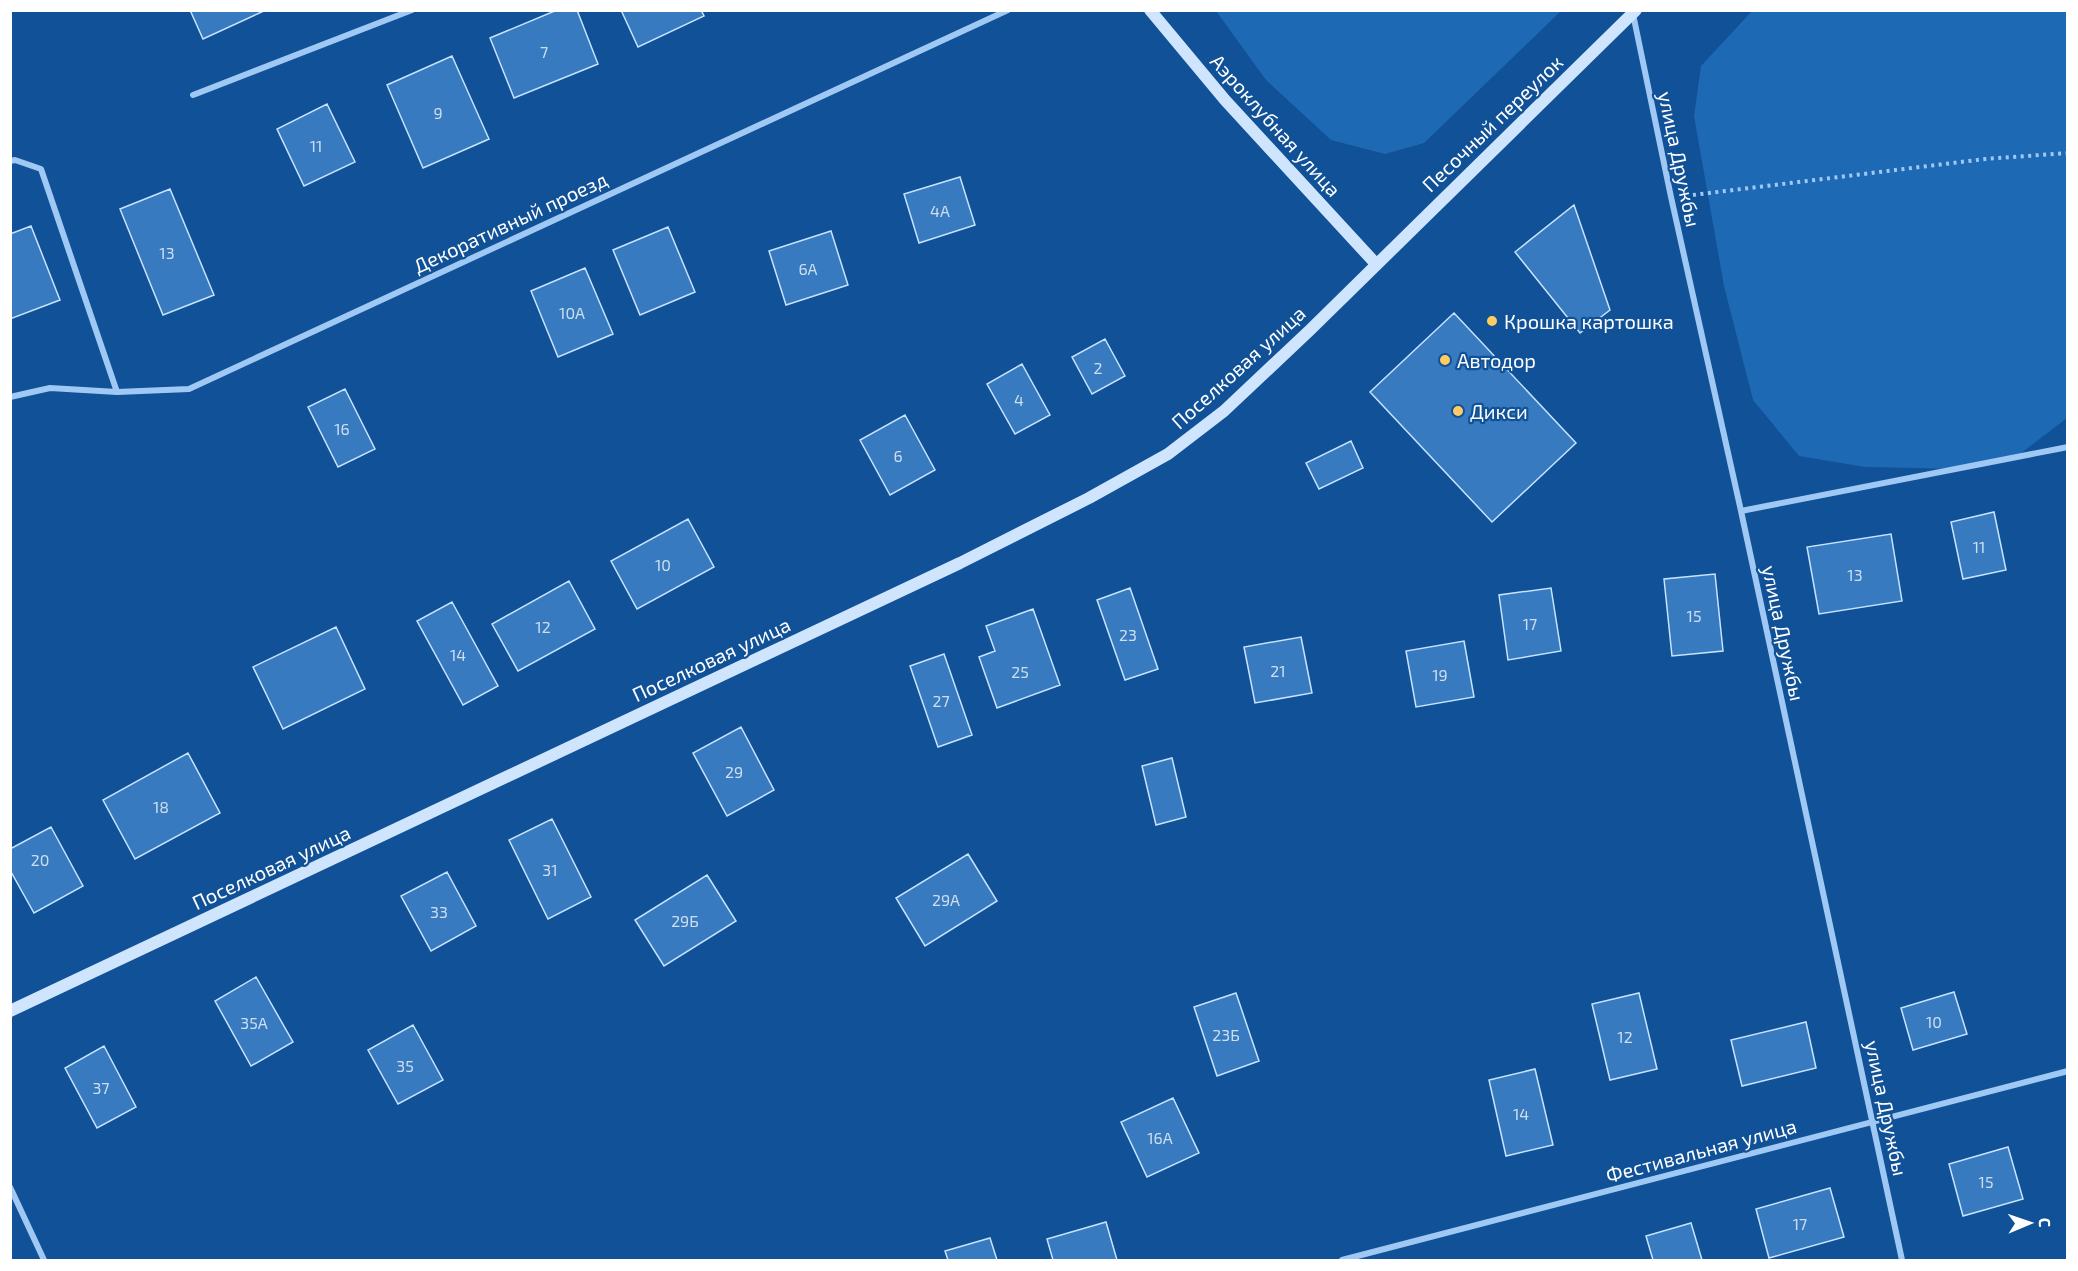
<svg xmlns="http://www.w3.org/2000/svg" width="2078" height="1271" font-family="'Exo 2',sans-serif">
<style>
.green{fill:#1e69b4}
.building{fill:#387abf;stroke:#c7e3fe;stroke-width:1.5}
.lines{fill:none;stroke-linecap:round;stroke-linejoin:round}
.path{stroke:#9fc9f4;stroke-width:4;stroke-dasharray:3 4.5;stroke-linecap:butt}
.street{stroke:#9fc9f4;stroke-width:6}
.secondary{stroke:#cfe5fd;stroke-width:12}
.poi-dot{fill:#ffcb62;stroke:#105197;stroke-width:2}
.labels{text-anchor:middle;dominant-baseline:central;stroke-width:4.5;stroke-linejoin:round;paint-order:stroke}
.number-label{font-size:16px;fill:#cddeef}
.street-label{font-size:20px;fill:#fff;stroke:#105197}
.poi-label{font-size:20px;fill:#fff;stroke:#105197;text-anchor:start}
</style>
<rect width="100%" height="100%" fill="#105197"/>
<path class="green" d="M1216 11H1561L1424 143 1385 154 1331 140 1266 80Z
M1752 11H2067V418L2020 454 1964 469 1865 467 1799 456 1753 400 1724 286 1694 116 1701 66Z"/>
<path class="building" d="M190 10H266L203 39Z
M557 10H577L598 64 514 98 490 38Z
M621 10H701L704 16 638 47Z
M452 56 489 139 423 168 387 85Z
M327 104 355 162 304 186 277 129Z
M960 177 975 225 919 243 904 194Z
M170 189 214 295 163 315 120 209Z
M1574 205 1610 310 1580 333 1515 252Z
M31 226 60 300 10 319V234Z
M668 227 695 292 640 315 613 250Z
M831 231 848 285 786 305 769 251Z
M585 268 613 334 558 357 531 291Z
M1454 313 1576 443 1492 522 1370 392Z
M1105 339 1125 376 1092 394 1072 357Z
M1022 364 1050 415 1015 434 987 384Z
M345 389 375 449 338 467 308 407Z
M905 415 935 470 890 495 860 440Z
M1351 441 1363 468 1319 489 1306 463Z
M1994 512 2006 570 1963 579 1951 522Z
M688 519 714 567 637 609 611 561Z
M1891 534 1902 601 1819 614 1807 547Z
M1715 574 1723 651 1672 656 1664 579Z
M569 581 595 629 518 671 492 624Z
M1130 588 1158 669 1125 680 1097 600Z
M1551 588 1561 651 1508 660 1499 595Z
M452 602 498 686 463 705 417 621Z
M1033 609 1060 685 997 708 979 657 995 651 986 626Z
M336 627 365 689 283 729 253 667Z
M1301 637 1312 693 1255 703 1244 647Z
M1464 641 1474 697 1416 707 1406 651Z
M944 654 972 735 938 747 910 666Z
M741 727 774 790 727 816 693 753Z
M188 753 220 813 135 859 103 800Z
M1172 758 1186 817 1156 825 1142 766Z
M552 819 591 897 548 919 509 840Z
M51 827 83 886 34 913 10 870V849Z
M968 854 997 901 925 946 896 898Z
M447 872 476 926 431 951 401 896Z
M707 875 736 921 664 966 635 920Z
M256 977 293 1042 251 1066 215 1001Z
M1954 992 1967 1034 1913 1050 1901 1008Z
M1236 993 1259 1061 1217 1076 1194 1007Z
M1639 993 1657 1069 1610 1080 1592 1004Z
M1806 1022 1816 1068 1742 1086 1731 1040Z
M413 1025 443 1080 398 1104 368 1050Z
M104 1046 136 1107 97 1128 65 1068Z
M1535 1069 1553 1145 1506 1156 1489 1080Z
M1173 1098 1199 1153 1147 1177 1121 1122Z
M2008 1147 2023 1199 1963 1216 1949 1164Z
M1830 1188 1844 1237 1769 1258 1756 1209Z
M1106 1222 1117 1260H1053L1047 1239Z
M1691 1223 1702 1260H1653L1646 1236Z
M990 1238 997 1260H948L945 1251Z"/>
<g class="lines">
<path class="path" d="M1693 195 1985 159 2068 153"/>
<path class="street" d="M1633 14 1671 197 1741 511 1902 1260
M193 95 412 10
M10 161 15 160 41 169 117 392
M10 397 50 388 117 392 189 389 1008 10
M1741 511 2068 447
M10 1187 44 1260
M1342 1260 2068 1071"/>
<path class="secondary" d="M1150 10 1225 100 1376 264
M10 1011 960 563 1089 498 1168 454 1224 411 1310 330 1636 10"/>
</g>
<g class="poi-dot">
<circle cx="1492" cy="321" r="6"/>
<circle cx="1445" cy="360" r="6"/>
<circle cx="1458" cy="411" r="6"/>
</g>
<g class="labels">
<g class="number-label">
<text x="544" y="51">7</text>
<text x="438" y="112">9</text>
<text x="316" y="145">11</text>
<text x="940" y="210">4А</text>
<text x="167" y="252">13</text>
<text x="808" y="268">6А</text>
<text x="572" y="312">10А</text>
<text x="1098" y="367">2</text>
<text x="1019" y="399">4</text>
<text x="342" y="428">16</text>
<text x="898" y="455">6</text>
<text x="1979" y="546">11</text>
<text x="663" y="564">10</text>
<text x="1855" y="574">13</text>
<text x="1694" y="615">15</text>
<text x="1530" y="623">17</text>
<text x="543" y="626">12</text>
<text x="1128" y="634">23</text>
<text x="458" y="654">14</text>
<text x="1278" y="670">21</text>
<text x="1020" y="671">25</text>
<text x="1440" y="674">19</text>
<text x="941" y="700">27</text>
<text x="734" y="771">29</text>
<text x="161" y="806">18</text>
<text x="40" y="859">20</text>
<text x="550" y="869">31</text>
<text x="946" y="899">29А</text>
<text x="439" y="911">33</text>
<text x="685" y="920">29Б</text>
<text x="1934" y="1021">10</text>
<text x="254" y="1022">35А</text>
<text x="1226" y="1034">23Б</text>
<text x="1625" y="1036">12</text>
<text x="405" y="1065">35</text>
<text x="101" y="1087">37</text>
<text x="1521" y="1113">14</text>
<text x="1160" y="1137">16А</text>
<text x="1986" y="1181">15</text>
<text x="1800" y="1223">17</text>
</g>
<g class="street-label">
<text transform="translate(1492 123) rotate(-44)">Песочный переулок</text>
<text transform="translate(1276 125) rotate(48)">Аэроклубная улица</text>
<text transform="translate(1680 159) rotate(78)">улица Дружбы</text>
<text transform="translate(510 222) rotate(-25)">Декоративный проезд</text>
<text transform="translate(1238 367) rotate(-42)">Поселковая улица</text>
<text transform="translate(1784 633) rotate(78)">улица Дружбы</text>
<text transform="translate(711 659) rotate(-25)">Поселковая улица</text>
<text transform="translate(271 867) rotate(-25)">Поселковая улица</text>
<text transform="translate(1887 1108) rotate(78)">улица Дружбы</text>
<text transform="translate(1701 1150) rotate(-15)">Фестивальная улица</text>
</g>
<g class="poi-label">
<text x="1504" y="321">Крошка картошка</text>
<text x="1457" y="360">Автодор</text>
<text x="1470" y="411">Дикси</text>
</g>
</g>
<rect width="2078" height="1271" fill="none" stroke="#ffffff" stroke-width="24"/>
<g transform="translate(2030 1223) rotate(88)" stroke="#105197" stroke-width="4.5" paint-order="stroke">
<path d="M0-4.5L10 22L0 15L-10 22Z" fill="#ffffff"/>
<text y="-9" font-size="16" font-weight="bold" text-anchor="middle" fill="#ffffff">С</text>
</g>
</svg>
